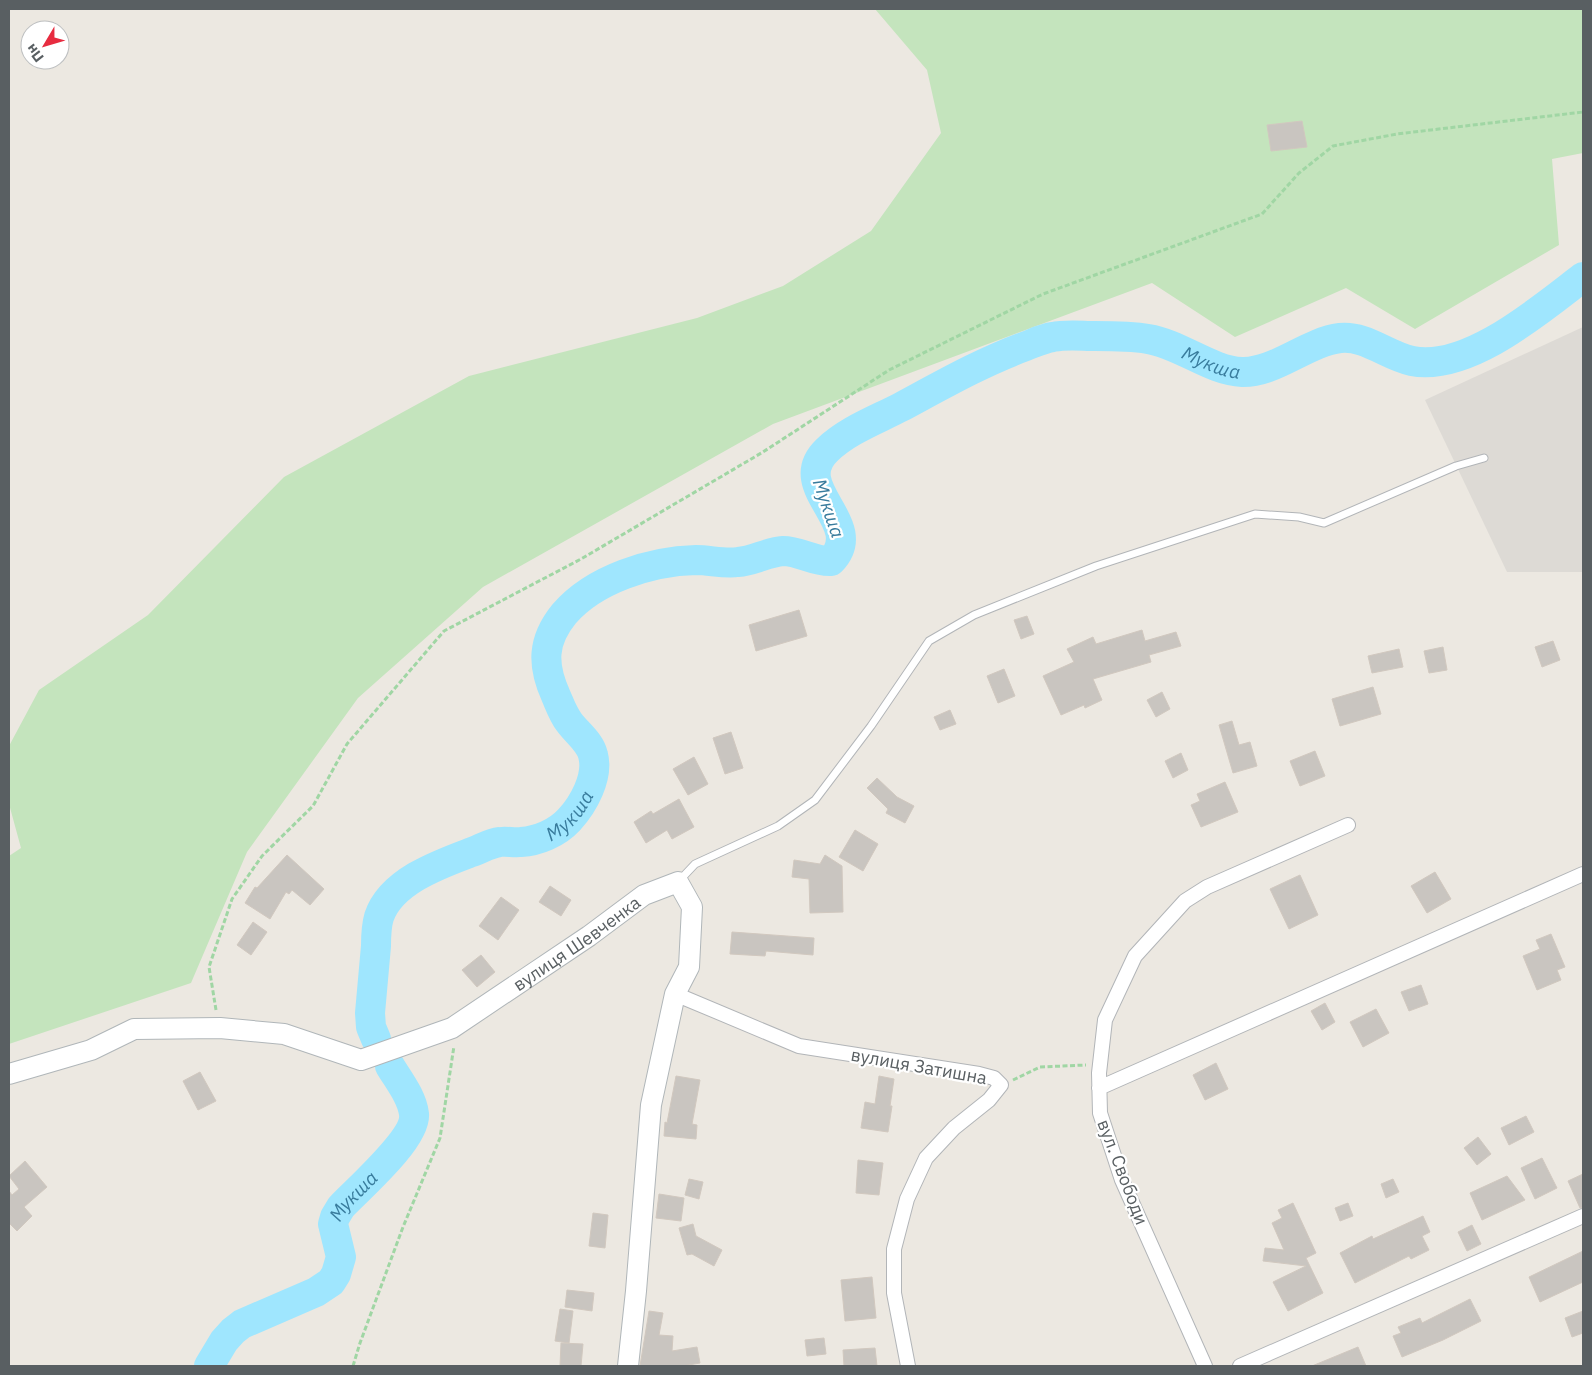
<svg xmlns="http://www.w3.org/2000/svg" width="1592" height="1375" font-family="'IBM Plex Sans',sans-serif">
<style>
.industrial{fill:#dddad5}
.green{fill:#c4e4bd}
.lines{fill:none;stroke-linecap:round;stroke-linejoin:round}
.river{stroke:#9fe6fe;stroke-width:30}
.building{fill:#c9c5c0;stroke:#d1c8bf}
.lane-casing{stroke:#b2b5b8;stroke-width:9}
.street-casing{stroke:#b2b5b8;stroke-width:16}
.secondary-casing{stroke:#b0b6b9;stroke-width:22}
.path{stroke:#a0d6a4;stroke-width:3;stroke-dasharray:5 2.5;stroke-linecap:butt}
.lane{stroke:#fff;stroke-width:7}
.street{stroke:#fff;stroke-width:14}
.secondary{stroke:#fff;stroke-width:20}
.labels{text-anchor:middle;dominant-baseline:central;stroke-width:4.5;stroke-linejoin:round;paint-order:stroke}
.street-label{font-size:18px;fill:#595f62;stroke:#fff}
.water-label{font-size:19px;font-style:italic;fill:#397c9d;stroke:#fff}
</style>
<rect width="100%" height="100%" fill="#ece8e1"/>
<path class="industrial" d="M1583 327V572H1507L1425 400Z"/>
<path class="green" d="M875 9H1583V153L1552 159 1559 245 1415 329 1346 288 1235 337 1152 283 773 424 483 587 358 698 247 852 191 983 9 1044V856L21 848 9 804V746L39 690 148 615 284 477 469 376 697 318 783 286 871 231 941 133 927 70Z"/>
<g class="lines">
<g class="river">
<path id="s1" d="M376 1039 371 1027 370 1013C372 991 374 969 376 946 376 936 376 927 379 917 391 881 440 864 472 852 481 849 490 843 500 842 507 841 514 843 521 842 538 841 557 833 569 820 583 805 599 777 593 755 590 742 577 733 569 722 563 714 560 705 556 696 542 665 542 641 564 614 594 579 651 561 696 560 710 560 724 564 738 562 753 561 768 552 783 551 800 551 814 562 831 561 868 523 787 488 827 450 848 430 876 420 901 407 942 385 982 362 1026 346 1034 343 1044 338 1053 337 1066 334 1082 336 1095 336 1113 336 1131 336 1148 339 1180 344 1211 371 1242 372 1275 373 1307 342 1340 338 1365 335 1388 356 1412 361 1468 372 1541 309 1583 277"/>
<path id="s2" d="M209 1366 224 1341 233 1331 242 1324 316 1292 331 1282 336 1274 341 1257 333 1224 335 1217 341 1207C358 1189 417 1138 414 1114 412 1097 399 1081 390 1066"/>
</g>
</g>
<path class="building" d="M1302 121 1307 147 1271 151 1267 125Z
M799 610 807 636 756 651 749 625Z
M1027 616 1034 634 1021 639 1014 620Z
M1142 630 1145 641 1176 632 1181 646 1149 655 1151 662 1093 679 1102 700 1085 708 1084 705 1061 715 1043 676 1074 662 1067 649 1093 637 1096 644Z
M1553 641 1560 660 1542 667 1535 647Z
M1443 647 1447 670 1429 673 1424 651Z
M1399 649 1403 667 1372 673 1368 656Z
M1004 669 1015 696 998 703 987 676Z
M1373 687 1381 714 1340 726 1332 699Z
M1162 692 1170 709 1156 717 1147 700Z
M950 710 956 724 940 730 934 717Z
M1232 721 1239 745 1250 742 1257 766 1233 773 1219 725Z
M731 732 743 768 725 774 713 738Z
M1315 751 1325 776 1300 786 1290 761Z
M1181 753 1188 770 1173 778 1165 761Z
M694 757 708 784 688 795 673 769Z
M877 778 897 797 914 806 905 823 886 813 888 809 867 788Z
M1225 782 1238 812 1201 827 1191 805 1200 801 1197 794Z
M679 799 694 827 672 839 667 830 646 843 634 822 651 811 653 814Z
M855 830 878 844 863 871 839 857Z
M287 855 324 889 310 905 292 890 289 894 286 892 270 919 245 903 255 887 257 888Z
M825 855 842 866 843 912 810 913 809 879 792 877 794 860 820 864Z
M1435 872 1451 899 1427 913 1411 886Z
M1300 875 1318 915 1289 929 1270 889Z
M550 886 571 900 561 916 539 902Z
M501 897 519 910 498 940 479 926Z
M253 922 267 932 251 955 237 945Z
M732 932 814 938 813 955 766 951 765 956 730 954Z
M1551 934 1565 967 1557 970 1561 980 1537 990 1523 956 1540 949 1536 940Z
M481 955 495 972 477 987 462 970Z
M1421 985 1428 1004 1409 1011 1401 992Z
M1325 1003 1335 1022 1322 1030 1311 1011Z
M1376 1009 1389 1033 1363 1047 1350 1022Z
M1216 1063 1228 1089 1205 1100 1193 1075Z
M200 1072 216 1101 198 1110 183 1081Z
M676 1076 700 1080 692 1124 697 1125 696 1139 664 1136 665 1122 667 1123Z
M879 1076 894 1079 890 1106H892L888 1132 861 1128 865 1102 875 1104Z
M1526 1116 1534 1132 1509 1145 1501 1128Z
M1478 1137 1491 1154 1477 1165 1464 1148Z
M1542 1158 1557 1188 1535 1199 1521 1168Z
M858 1160 883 1163 879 1195 856 1193Z
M25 1161 47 1187 24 1207 32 1216 17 1231 9 1223V1191L12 1195 19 1189 9 1176Z
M1583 1174V1207L1580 1208 1568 1181Z
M1507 1176 1525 1200 1482 1220 1470 1193Z
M689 1179 703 1182 699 1199 685 1195Z
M1393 1179 1399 1192 1386 1198 1381 1184Z
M659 1194 684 1198 681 1221 656 1218Z
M1293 1203 1316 1253 1306 1258 1323 1293 1288 1311 1273 1282 1306 1266 1263 1261 1265 1248 1284 1250 1272 1223 1282 1218 1278 1210Z
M1348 1203 1353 1216 1340 1221 1335 1208Z
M593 1213 608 1215 605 1248 589 1246Z
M1423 1216 1430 1232 1422 1236 1429 1250 1411 1259 1409 1256 1355 1283 1340 1253 1372 1236 1373 1239Z
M693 1224 696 1236 722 1250 714 1266 692 1254 687 1255 679 1228Z
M1472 1225 1481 1244 1467 1251 1458 1232Z
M1583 1251V1282L1540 1302 1529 1277Z
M872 1277 876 1318 845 1321 841 1280Z
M567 1290 594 1293 592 1311 565 1307Z
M1470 1299 1481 1321 1443 1340 1402 1357 1393 1336 1401 1333 1398 1327 1420 1318 1422 1323Z
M560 1309 573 1311 569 1343 555 1341Z
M649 1311 663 1313 659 1335 673 1336 672 1351 697 1347 700 1363 683 1366H640Z
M1583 1311V1333L1572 1337 1565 1318Z
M824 1338 826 1354 807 1356 805 1340Z
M561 1343 583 1344 581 1366H560Z
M1358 1347 1366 1366H1312Z
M875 1348 877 1366H844L843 1350Z"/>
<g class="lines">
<defs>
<path id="lane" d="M678 882 695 864 778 826 815 800 871 726 929 641 974 615 1096 566 1255 514 1299 517 1324 523 1456 466 1484 458"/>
<path id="street" d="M675 994 799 1046 979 1074 994 1078 1001 1085 989 1100 954 1128 926 1158 907 1199 894 1249V1293L908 1366
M1099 1088 1583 874
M1205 1366 1122 1180 1100 1113 1099 1073 1105 1020 1135 956 1185 901 1207 887 1348 825
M1240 1366 1583 1216"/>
<g id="secondary">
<path id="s3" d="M9 1074 91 1050 134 1029 220 1028 284 1034 361 1060 452 1028 589 936 644 895 678 882 692 907 689 967 675 994 651 1105 636 1291 628 1366"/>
</g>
</defs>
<use href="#lane" class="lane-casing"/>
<use href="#street" class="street-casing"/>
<use href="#secondary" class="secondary-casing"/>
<path class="path" d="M216 1010 209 967 232 899 262 856 313 806 347 744 444 631 581 559 763 452 889 370 1043 294 1262 214 1299 173 1333 146 1397 134 1583 112
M1013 1080 1040 1067 1086 1065
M353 1366 360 1343 403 1227 440 1138 454 1046"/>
<use href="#lane" class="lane"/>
<use href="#street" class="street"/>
<use href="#secondary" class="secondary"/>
</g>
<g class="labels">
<g class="street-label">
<text stroke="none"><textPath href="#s3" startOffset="612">вулиця Шевченка</textPath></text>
<text transform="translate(919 1066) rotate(10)">вулиця Затишна</text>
<text transform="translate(1123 1172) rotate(69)">вул. Свободи</text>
</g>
<g class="water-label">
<text stroke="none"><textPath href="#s1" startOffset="1399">Мукша</textPath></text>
<text transform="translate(829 508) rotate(71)">Мукша</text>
<text stroke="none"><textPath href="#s1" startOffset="349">Мукша</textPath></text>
<text stroke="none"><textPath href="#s2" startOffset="249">Мукша</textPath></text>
</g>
</g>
<rect width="1592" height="1375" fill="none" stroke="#595f62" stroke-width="20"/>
<g transform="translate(45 45) rotate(232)"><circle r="24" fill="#ffffff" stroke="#bdbfc0"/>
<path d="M0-4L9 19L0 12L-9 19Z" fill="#e72c40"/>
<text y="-8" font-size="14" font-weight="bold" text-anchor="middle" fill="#595f62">Пн</text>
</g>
</svg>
